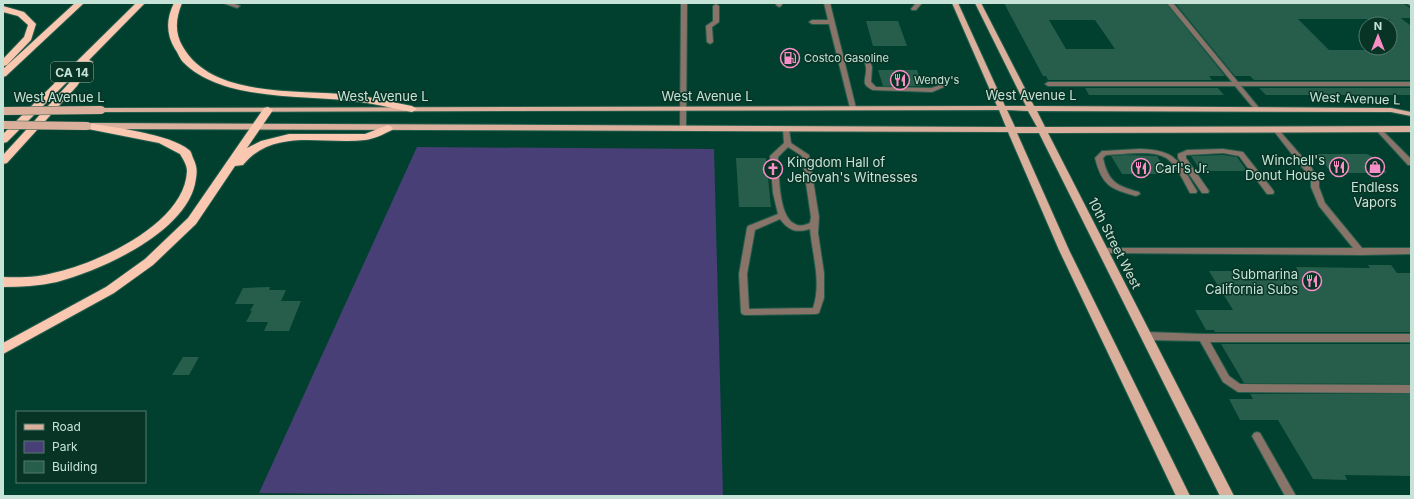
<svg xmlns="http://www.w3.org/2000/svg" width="1414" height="499" font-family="Inter,sans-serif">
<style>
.green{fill:#473f76}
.building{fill:#275d4b;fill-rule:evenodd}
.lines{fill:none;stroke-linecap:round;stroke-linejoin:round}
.lane-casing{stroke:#255d4d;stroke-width:2}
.primary-casing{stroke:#255d4d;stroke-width:2}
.highway-casing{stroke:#255d4d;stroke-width:2}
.lane{fill:#887469;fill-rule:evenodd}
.primary{fill:#dab09c;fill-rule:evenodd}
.highway{fill:#fac8b0;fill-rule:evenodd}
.primary-bridge-casing{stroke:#255d4d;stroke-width:9;stroke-linecap:butt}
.primary-bridge{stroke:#dab09c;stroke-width:8}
.labels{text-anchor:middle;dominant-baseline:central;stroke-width:3;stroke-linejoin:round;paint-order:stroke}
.far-poi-label{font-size:11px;fill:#c7e2d7;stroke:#083426;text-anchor:start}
.shield{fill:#083426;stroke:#8eaea2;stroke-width:1}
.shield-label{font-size:12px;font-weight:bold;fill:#c7e2d7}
.street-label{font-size:13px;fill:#c7e2d7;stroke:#083426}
.poi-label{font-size:13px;fill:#c7e2d7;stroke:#083426;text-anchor:end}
</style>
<rect width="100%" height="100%" fill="#01402f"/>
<path class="green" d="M417 147 714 149 723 496H524L259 493Z"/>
<path class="building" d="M1004 3H1166L1225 76H1209L1212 80H1048L1046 76H1043ZM1049 20H1095L1115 49H1066Z
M1175 3H1403L1411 9V18H1401L1411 26V80H1254L1250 76H1235ZM1298 19H1390V48H1368L1370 50H1329Z
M866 21H898L907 46H873Z
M878 70H917L923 86H883Z
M1085 88H1218L1224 95H1089Z
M1259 88H1411V95H1266Z
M1316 154H1367L1371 156 1387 173H1332Z
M1125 155 1157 156 1168 174H1122L1111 156Z
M1223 155 1237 157 1247 171H1201L1191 156Z
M736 158H766L771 207H739Z
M1368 265H1391L1397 273H1411V332H1215L1214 330H1206L1195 310H1233L1209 271H1298L1296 267 1370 268Z
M270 287 269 290H286L281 301H301L289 331H264L268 322H246L252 311H250L254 304H235L243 288Z
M1221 344H1411V384L1244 383Z
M183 357H199L189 375H172Z
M1250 394H1411V476L1345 475 1347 480 1313 479 1278 420H1240L1229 399H1253Z"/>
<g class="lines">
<defs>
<path id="lane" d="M223 3H232L240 6 237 8Z
M681 3H687L686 128 683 130 680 128Z
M777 3H783L781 6 779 7 776 5Z
M824 3H830L856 108 855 109 853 110 850 108 829 24H812L809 22 812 20H828Z
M916 3H922L916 10H912L911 9Z
M1167 3H1173L1238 82H1411V86H1241L1260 109 1257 111 1255 110 1235 86H1048L1045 84 1048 82H1232Z
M1406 3H1411V6Z
M716 4 719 6V22L712 27 713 42 710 44 707 42 706 26 713 21V6Z
M866 56 869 58 872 67 871 82 876 87 931 88 938 86 940 82 942 81 945 83 944 87 932 92 873 90C859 84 867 79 866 68 866 65 864 61 863 58Z
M786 127 789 129 791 143 809 155 819 217 818 233 824 273V298L819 313 816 314 745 315 742 314 741 312 739 274 747 228 748 226 778 214 773 193 770 156 784 143 783 129ZM788 147 802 156 811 217 810 223C805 225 800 227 795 224 778 217 779 172 778 157ZM780 219C789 231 796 233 810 229 812 254 822 282 813 308L749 309 747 274 755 230Z
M1378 127 1380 128 1411 159V165H1408L1376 130V128Z
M1276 128 1278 129 1311 167 1319 180V187L1325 203 1362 248H1411V254L1361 255 1101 253 1100 251 1101 249 1104 248H1353L1319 206 1311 187V180L1305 171 1273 130Z
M1139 149C1178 150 1178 161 1197 191L1196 193H1190C1184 182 1179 170 1170 161 1157 148 1123 155 1106 155L1103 158C1108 182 1117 186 1139 192L1140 194 1136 196C1111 189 1102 186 1095 158L1102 151H1104Z
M1223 149 1243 152 1273 190 1274 192 1273 194H1267L1239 156 1223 153 1186 155V158L1209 191 1208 193H1202L1178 158V154L1187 150Z
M1147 332 1203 334H1411V342H1210L1229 376 1240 384 1411 385V393L1238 392 1223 382 1200 341 1147 340 1144 338 1143 336 1144 334Z
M1257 432 1260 433 1296 496H1285L1252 436 1254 433Z"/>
<path id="primary" d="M952 3H958L1005 106H1026L975 3H981L1034 106 1391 108 1411 112V116L1391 112 1037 111 1045 127 1411 126V132L1048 133 1234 496H1220L1039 133H1017L1069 250 1190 496H1176L1059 250 1008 132 91 129 87 126 91 123 1006 127 999 110 101 112 97 110 101 108 997 106ZM1007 110 1028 111 1037 127H1015Z"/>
<path id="highway" d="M75 3H84L6 76 3 77V69Z
M136 3H145L89 60 93 62 77 86 7 163 3 164V155L70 82 77 72 7 142 3 143V134Z
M174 3H182C176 18 174 32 183 47 213 99 300 89 352 95 372 97 392 102 412 106L417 109 412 112C392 108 372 103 352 101 302 95 221 101 183 62 180 59 178 53 175 49 166 34 166 19 174 3Z
M3 6 24 12 36 24 31 40 7 65 4 66 3 59 24 37 28 25 18 16 3 12Z
M268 107 273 110 247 148 261 141 289 134H365L388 125 393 128 392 130C384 134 374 139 365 140 323 145 274 127 243 165L235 166 196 224 153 265 114 293 3 354V343L106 287 145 259 188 218 264 108Z
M87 123C111 127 171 134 189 150 191 151 192 155 193 158 198 168 197 173 195 184 184 233 102 270 57 282 39 286 21 287 3 287V277C21 278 40 277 57 272 100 262 185 223 187 171 187 165 183 159 180 154L159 143 83 128 82 126Z"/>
</defs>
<use href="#lane" class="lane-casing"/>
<use href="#primary" class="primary-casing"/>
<use href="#highway" class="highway-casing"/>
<use href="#lane" class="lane"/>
<use href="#primary" class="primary"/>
<use href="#highway" class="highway"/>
<defs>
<path id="primary-bridge" d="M3 111 101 110
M3 125 87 126"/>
</defs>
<use href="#primary-bridge" class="primary-bridge-casing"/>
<use href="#primary-bridge" class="primary-bridge"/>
</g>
<defs>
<symbol id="fuel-ring" viewBox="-11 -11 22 22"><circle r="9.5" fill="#083426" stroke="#fa8fc8" stroke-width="1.5"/><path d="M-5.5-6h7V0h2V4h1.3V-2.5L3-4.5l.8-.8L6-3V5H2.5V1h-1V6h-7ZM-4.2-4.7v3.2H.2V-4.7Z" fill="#fa8fc8"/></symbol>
<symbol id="restaurant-ring" viewBox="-11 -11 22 22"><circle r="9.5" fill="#083426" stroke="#fa8fc8" stroke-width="1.5"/><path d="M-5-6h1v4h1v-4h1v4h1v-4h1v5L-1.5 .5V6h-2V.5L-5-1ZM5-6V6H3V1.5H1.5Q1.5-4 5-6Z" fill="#fa8fc8"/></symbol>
<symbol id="shop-ring" viewBox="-11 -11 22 22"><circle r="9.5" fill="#083426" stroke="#fa8fc8" stroke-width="1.5"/><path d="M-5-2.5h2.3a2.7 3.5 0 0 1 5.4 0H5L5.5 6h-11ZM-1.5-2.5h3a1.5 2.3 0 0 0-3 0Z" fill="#fa8fc8"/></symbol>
<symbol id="church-ring" viewBox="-11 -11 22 22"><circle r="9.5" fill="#083426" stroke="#fa8fc8" stroke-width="1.5"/><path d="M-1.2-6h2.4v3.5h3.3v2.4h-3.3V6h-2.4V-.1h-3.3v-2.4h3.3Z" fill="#fa8fc8"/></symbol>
</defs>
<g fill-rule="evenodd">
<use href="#fuel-ring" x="779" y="47" width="22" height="22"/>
<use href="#restaurant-ring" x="889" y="69" width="22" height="22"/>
<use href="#restaurant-ring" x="1328" y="156" width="22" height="22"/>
<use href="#shop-ring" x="1364" y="156" width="22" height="22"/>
<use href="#restaurant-ring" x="1130" y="157" width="22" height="22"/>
<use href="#church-ring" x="762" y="158" width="22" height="22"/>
<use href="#restaurant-ring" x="1301" y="270" width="22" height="22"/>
</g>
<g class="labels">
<g class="far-poi-label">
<text x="804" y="58">Costco Gasoline</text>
<text x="914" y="80">Wendy's</text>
</g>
<rect class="shield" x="51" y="62" width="42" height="20" rx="3"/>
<g class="shield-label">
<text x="72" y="72">CA 14</text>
</g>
<g class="street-label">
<text x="1031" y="95">West Avenue L</text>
<text x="383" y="96">West Avenue L</text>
<text x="707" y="96">West Avenue L</text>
<text x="59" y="97">West Avenue L</text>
<text transform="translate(1355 98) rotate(2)">West Avenue L</text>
<text transform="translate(1115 243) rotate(63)">10th Street West</text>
</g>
<g class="poi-label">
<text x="1325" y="160">Winchell's<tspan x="1325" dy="15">Donut House</tspan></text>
<text x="787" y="162" text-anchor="start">Kingdom Hall of<tspan x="787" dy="15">Jehovah's Witnesses</tspan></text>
<text x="1155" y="168" text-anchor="start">Carl's Jr.</text>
<text x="1375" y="187" text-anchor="middle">Endless<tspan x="1375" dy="15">Vapors</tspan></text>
<text x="1298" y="274">Submarina<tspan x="1298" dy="15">California Subs</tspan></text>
</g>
</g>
<rect width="1414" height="499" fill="none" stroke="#c7e2d7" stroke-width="8"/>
<rect x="16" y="411" width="130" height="72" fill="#083426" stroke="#547a6d"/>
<rect x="24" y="424" width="20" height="6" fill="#dab09c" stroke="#547a6d"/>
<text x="52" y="431" font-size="12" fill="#c7e2d7">Road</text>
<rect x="24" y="441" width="20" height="12" fill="#473f76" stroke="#547a6d"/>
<text x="52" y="451" font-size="12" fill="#c7e2d7">Park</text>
<rect x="24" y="461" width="20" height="12" fill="#275d4b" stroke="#547a6d"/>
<text x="52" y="471" font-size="12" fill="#c7e2d7">Building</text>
<g transform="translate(1378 36)"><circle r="19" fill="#083426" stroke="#547a6d"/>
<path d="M0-3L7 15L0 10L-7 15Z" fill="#fa8fc8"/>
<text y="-6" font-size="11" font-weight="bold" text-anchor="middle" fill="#c7e2d7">N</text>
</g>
</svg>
